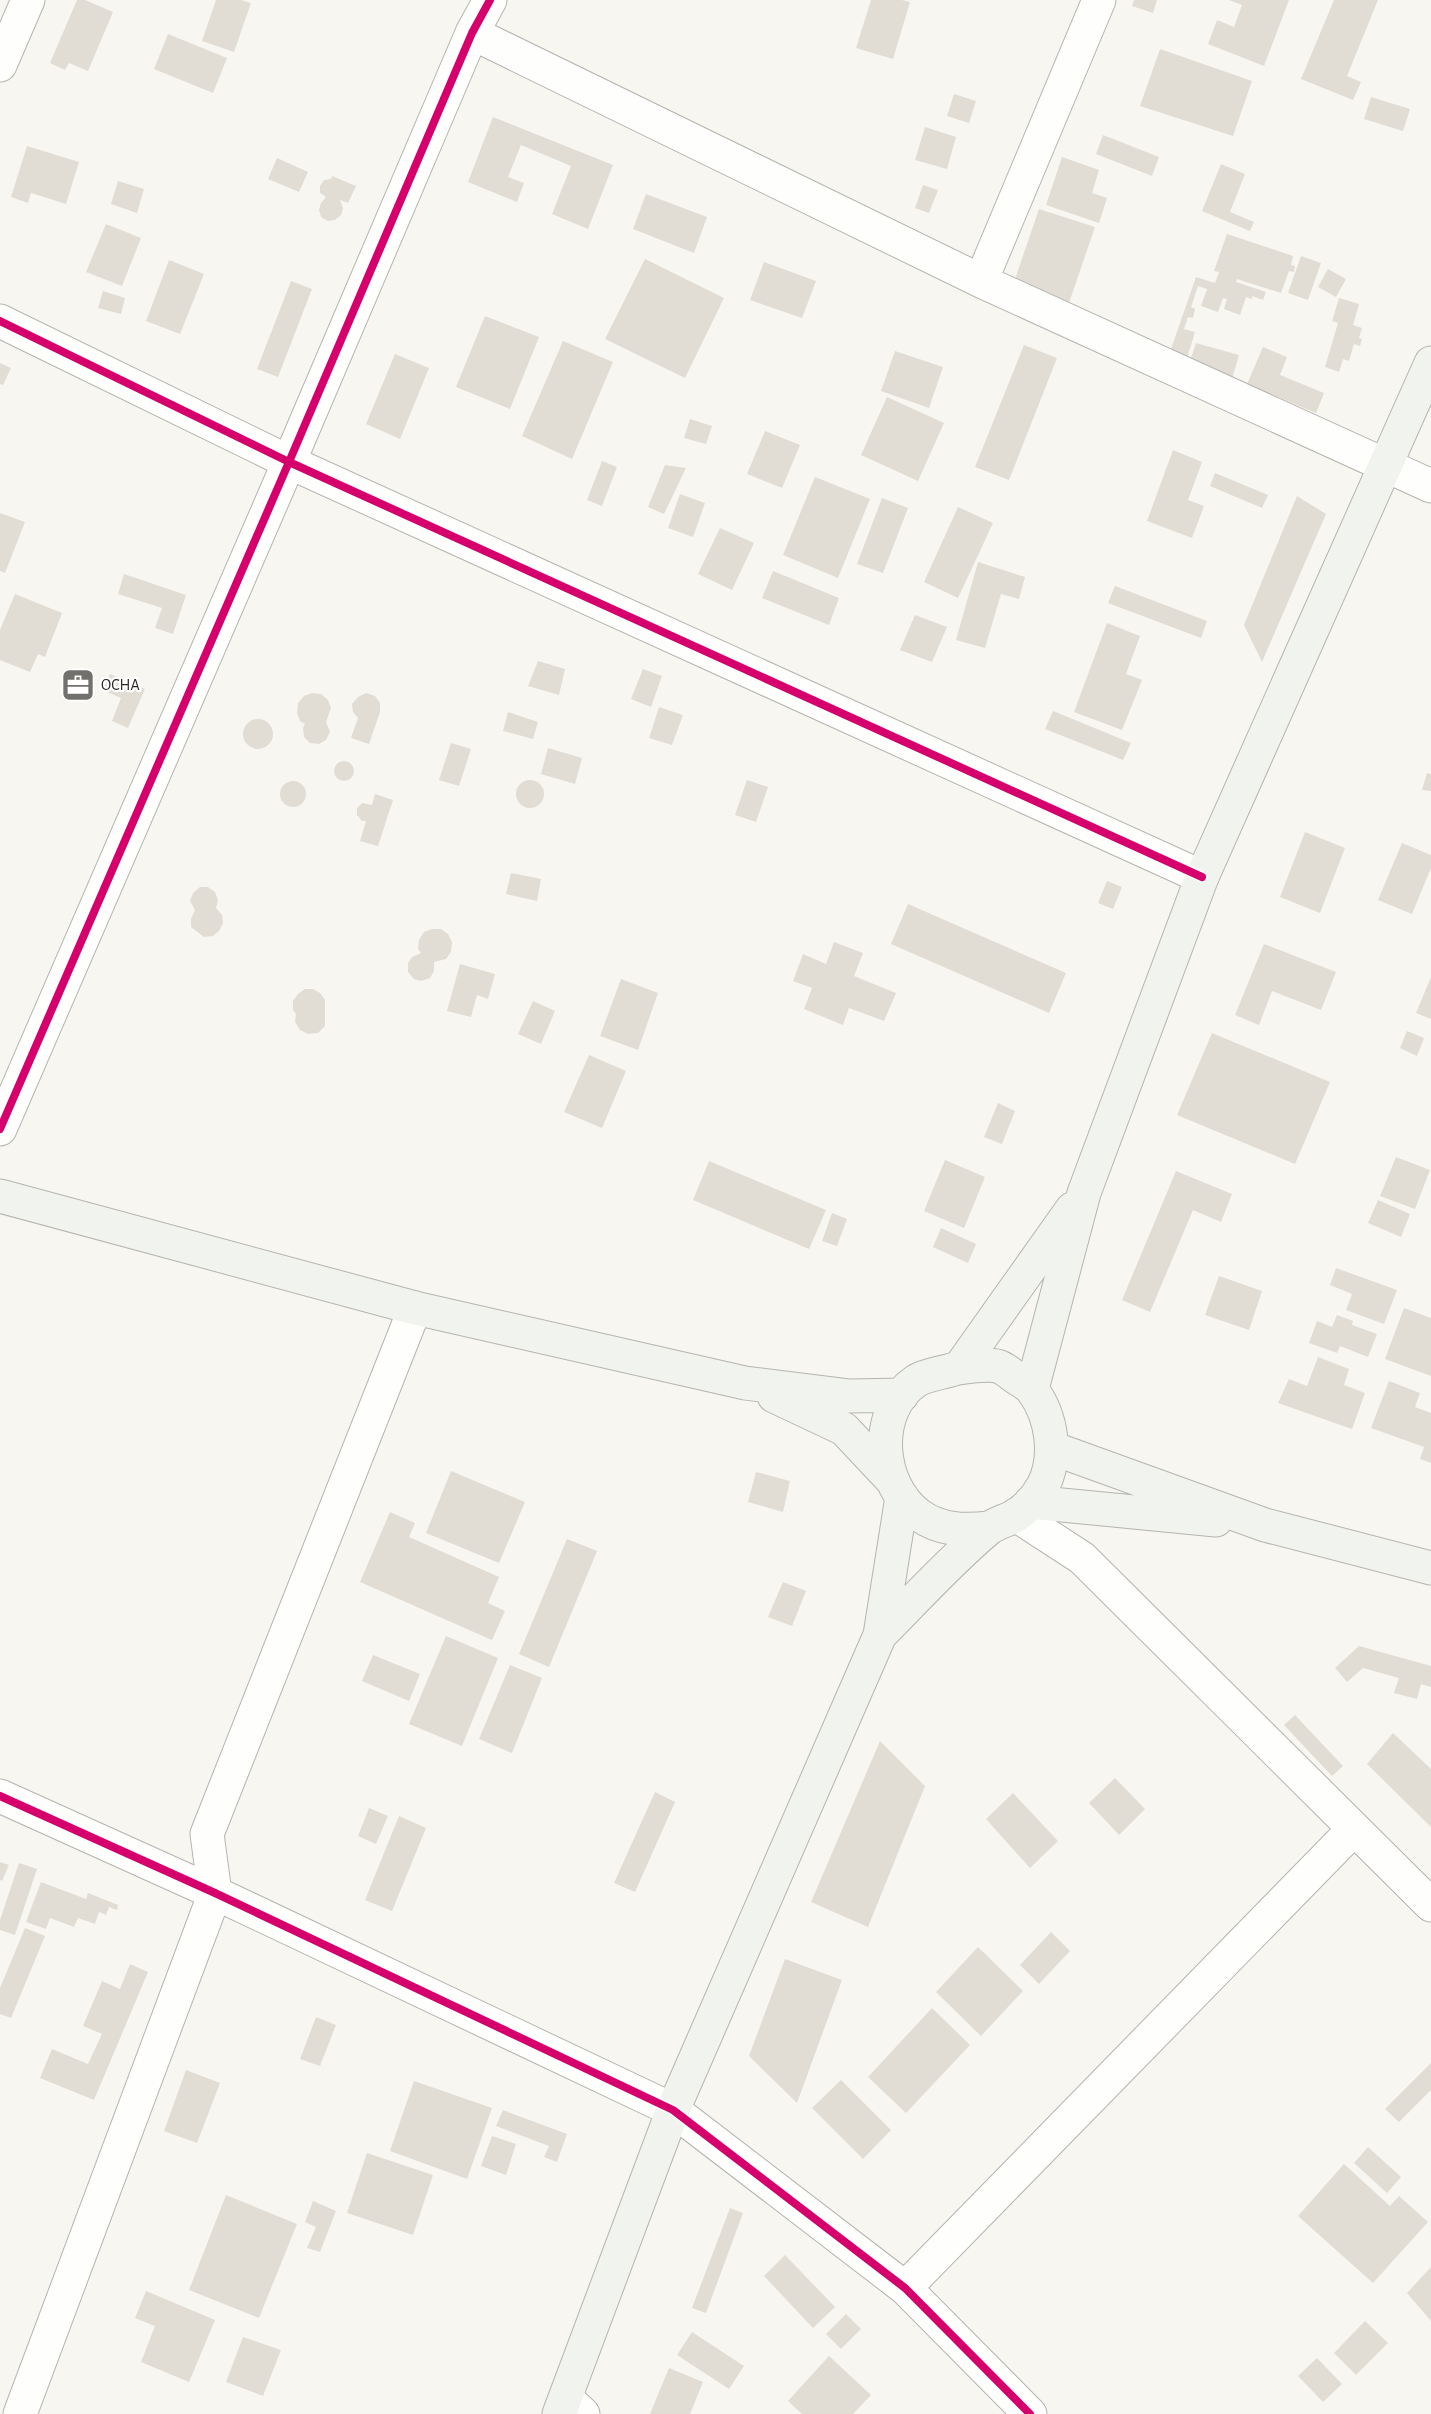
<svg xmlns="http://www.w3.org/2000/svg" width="1431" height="2414" font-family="'Alegreya Sans',sans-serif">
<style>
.building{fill:#e1ddd4}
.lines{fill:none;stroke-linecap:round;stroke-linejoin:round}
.street-casing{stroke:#b5b4b0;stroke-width:35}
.secondary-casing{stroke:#b5b4b0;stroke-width:35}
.street{stroke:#fefefd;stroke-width:33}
.secondary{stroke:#f1f3ef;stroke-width:33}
.cycleway-casing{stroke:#fff;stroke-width:11}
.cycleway{stroke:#d6006c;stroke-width:8}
.labels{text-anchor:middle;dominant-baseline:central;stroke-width:4.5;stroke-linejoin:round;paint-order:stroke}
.poi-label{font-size:16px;fill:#2a2825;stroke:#fff;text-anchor:start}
</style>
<rect width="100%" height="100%" fill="#f8f6f1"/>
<path class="building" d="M77 0H85L113 12 88 71 69 63 65 70 50 63Z
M216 0H241L251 3 234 52 202 41Z
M871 0H902L910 2 893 59 856 48Z
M1134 0H1157L1153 13 1132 6Z
M1229 0H1289L1264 66 1208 44 1217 20 1234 27 1242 5Z
M1334 0H1378L1347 76 1361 82 1353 100 1301 79Z
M168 34 227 58 213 93 154 69Z
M1160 49 1252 81 1233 136 1140 106Z
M954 94 976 101 969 123 947 116Z
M1371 97 1410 109 1403 131 1364 119Z
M493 117 613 165 588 229 552 214 571 166 521 145 508 177 524 183 517 202 468 182Z
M925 127 956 137 947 169 915 160Z
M1103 135 1159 157 1152 176 1096 154Z
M27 146 79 162 66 204 31 193 28 203 11 197Z
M1062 157 1099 170 1092 193 1107 198 1099 223 1046 205Z
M277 158 308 172 299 192 268 179Z
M1221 164 1245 174 1230 212 1254 222 1250 231 1202 211Z
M332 176 356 186 348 203 340 200 343 208 341 215 335 220 328 221 321 217 319 210 321 203 326 197 320 193V186L324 180 331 179Z
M118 181 144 189 137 213 111 204Z
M923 185 938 190 929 213 915 208Z
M646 194 707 217 694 253 633 229Z
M1039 209 1095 227 1069 303 1013 285Z
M106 224 141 238 122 286 86 272Z
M1227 234 1293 256 1291 265 1295 266 1294 272 1289 271 1281 293 1237 279 1236 282 1266 292 1263 300 1252 296V299L1246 297 1240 315 1224 309 1227 299 1223 298 1218 312 1201 306 1207 289 1198 286 1191 307 1195 309 1193 318 1188 317 1184 329 1195 332 1187 358 1170 352 1196 277 1215 283 1219 272 1214 271Z
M1301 256 1321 263 1308 300 1288 293Z
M645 259 724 298 685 378 605 339Z
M169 260 204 274 180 334 146 321Z
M764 262 816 281 802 318 750 300Z
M1328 269 1346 279 1336 297 1318 287Z
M291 281 312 289 278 377 257 369Z
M103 291 125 298 121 314 98 308Z
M1339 298 1359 304 1353 325 1362 328 1359 338 1362 339 1360 346 1354 344 1349 361 1343 359 1339 372 1325 367 1338 323 1332 321Z
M485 316 539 337 510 409 456 387Z
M563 341 613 362 572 459 522 436Z
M1196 343 1239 355 1232 379 1215 374 1216 369 1190 361Z
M1024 345 1057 358 1009 480 975 467Z
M1263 347 1287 357 1280 375 1324 393 1316 413 1247 384Z
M895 351 943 367 929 408 881 391Z
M395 354 429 368 400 439 366 424Z
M0 363 11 368 3 385 0 384Z
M887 397 944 423 918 481 861 455Z
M690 419 712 426 706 444 684 438Z
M765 431 800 445 782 488 747 474Z
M1173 450 1202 462 1188 500 1204 506 1192 538 1147 521Z
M602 461 617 467 602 506 587 500Z
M665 465 686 468 664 514 648 507Z
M1215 473 1268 495 1262 508 1210 486Z
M815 477 870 499 838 578 783 555Z
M680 494 705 503 693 537 668 528Z
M1297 496 1326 514 1262 662 1244 625Z
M882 498 908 508 883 573 857 564Z
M958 507 993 523 958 598 924 582Z
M0 513 25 522 5 573 0 571Z
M720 528 754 543 732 590 698 574Z
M978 562 1025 577 1019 599 1001 594 985 648 956 640Z
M773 571 839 598 829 625 762 598Z
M124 574 186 595 173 634 155 628 162 608 118 594Z
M1115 586 1207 621 1201 638 1108 603Z
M15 594 62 613 45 657 38 654 30 672 0 660V630Z
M915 615 947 627 932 662 900 650Z
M1107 623 1140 636 1126 674 1142 680 1122 730 1074 712Z
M538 661 565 669 559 695 528 686Z
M643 669 662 676 651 707 631 699Z
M110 674 145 689 128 728 112 721 121 698 103 690Z
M312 693 321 694 328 700 331 708 326 722 330 732 326 740 319 744 310 743 304 737 303 728 305 724 300 721 297 713 298 703 304 696Z
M366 693 375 696 380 703V712L369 744 351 738 358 718 353 712 352 704 358 697Z
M659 707 683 715 672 745 649 738Z
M1053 711 1131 743 1123 760 1045 729Z
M508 712 538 722 533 739 503 731Z
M243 734a15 15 0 1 1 30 0a15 15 0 1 1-30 0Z
M451 743 471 749 459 786 439 780Z
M548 748 582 758 575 784 541 774Z
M334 771a10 10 0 1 1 20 0a10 10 0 1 1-20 0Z
M1427 773 1431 774V791L1422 790Z
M747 780 768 787 756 822 735 815Z
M516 794a14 14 0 1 1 28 0a14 14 0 1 1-28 0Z
M280 794a13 13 0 1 1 26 0a13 13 0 1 1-26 0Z
M375 794 393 800 378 846 360 841 366 821H362L357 815V808L362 803 372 805Z
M1305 832 1345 848 1320 913 1280 897Z
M1402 843 1431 855V868L1412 914 1378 900Z
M511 873 541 879 537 901 506 894Z
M1107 881 1122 887 1113 909 1098 903Z
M200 887H208L215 892 218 900 216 908 222 915 223 923 219 931 213 936 204 937 191 927V919L195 910 190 901 193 893Z
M908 904 1066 973 1049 1013 891 944Z
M432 929H441L448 934 452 942 451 952 446 959 434 962V971L430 978 421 981 414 979 408 972V963L412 957 421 953 418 949 419 940 424 932Z
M834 942 863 953 854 976 896 993 884 1021 849 1008 843 1025 804 1009 812 988 793 981 803 954 826 964Z
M1264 944 1336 972 1321 1010 1272 991 1259 1025 1235 1015Z
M460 964 495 974 488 999 477 995 471 1017 447 1011Z
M1431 977V1019L1416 1013Z
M621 979 658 993 638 1050 600 1036Z
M305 989H313L320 993 325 1000V1026L318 1033 308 1034 300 1030 295 1022 296 1014 293 1010V1001L298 994Z
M533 1001 555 1011 541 1044 518 1034Z
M1407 1031 1424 1038 1417 1056 1400 1048Z
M1212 1033 1330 1082 1295 1164 1177 1115Z
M589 1055 626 1071 602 1128 564 1112Z
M998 1103 1015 1111 1002 1144 984 1137Z
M1396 1157 1430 1170 1415 1209 1380 1196Z
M945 1160 985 1177 964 1228 924 1211Z
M709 1161 826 1210 809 1249 693 1200Z
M1176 1171 1232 1194 1221 1222 1193 1210 1150 1312 1122 1300Z
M1378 1200 1410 1214 1401 1237 1368 1223Z
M832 1213 847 1219 837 1246 822 1241Z
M941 1228 976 1244 968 1263 933 1247Z
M1336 1268 1397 1290 1384 1324 1346 1310 1352 1294 1330 1285Z
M1219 1276 1262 1291 1249 1330 1205 1315Z
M1404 1308 1431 1318V1376L1385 1359Z
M1337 1315 1353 1321 1352 1325 1377 1334 1368 1357 1340 1346 1337 1353 1309 1343 1317 1321 1332 1327Z
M1318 1357 1349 1369 1344 1385 1365 1393 1352 1429 1278 1403 1289 1379 1307 1386Z
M1389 1381 1420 1393 1415 1407 1431 1413V1463L1420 1459 1424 1447 1371 1428Z
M451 1471 525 1502 499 1563 426 1533Z
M756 1472 790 1481 783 1512 748 1502Z
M390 1512 415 1523 409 1537 499 1577 488 1603 505 1611 492 1640 360 1582Z
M567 1539 597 1551 549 1667 519 1654Z
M783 1582 806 1591 792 1626 768 1617Z
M446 1636 498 1658 462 1746 409 1724Z
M1359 1646 1431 1666V1687L1421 1684 1417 1699 1394 1693 1399 1678 1363 1668 1347 1682 1335 1668Z
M373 1655 420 1674 409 1701 362 1681Z
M510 1665 542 1678 512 1753 479 1739Z
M1295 1715 1343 1766 1332 1776 1284 1725Z
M1393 1733 1431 1769V1827L1367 1764Z
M880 1741 925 1786 868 1927 811 1902Z
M1115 1778 1145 1809 1119 1835 1089 1803Z
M655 1792 675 1802 635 1892 614 1883Z
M1013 1793 1058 1841 1030 1868 986 1819Z
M369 1808 388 1816 376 1844 358 1836Z
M399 1816 426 1828 392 1911 365 1900Z
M0 1862 9 1865 2 1881 0 1880Z
M19 1863 37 1869 15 1935 0 1930V1920Z
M41 1882 86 1899 88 1893 118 1905 117 1910 109 1907 106 1915 99 1912 95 1924 78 1918 74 1927 50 1918 46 1929 26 1922Z
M25 1928 45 1936 11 2018 0 2014V1988Z
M1051 1932 1070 1951 1039 1984 1020 1965Z
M978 1947 1023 1991 981 2036 936 1992Z
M785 1959 842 1980 797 2103 749 2056Z
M130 1964 148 1972 94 2100 40 2078 52 2049 88 2064 102 2034 83 2026 102 1981 120 1989Z
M932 2008 970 2045 906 2113 868 2077Z
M316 2017 336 2025 320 2066 300 2059Z
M1431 2063V2090L1399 2122 1385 2109Z
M186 2070 220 2083 197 2143 164 2131Z
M841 2080 891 2130 863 2159 812 2108Z
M414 2081 492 2108 467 2179 390 2151Z
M503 2110 567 2134 557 2162 544 2157 549 2146 496 2126Z
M492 2136 516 2144 506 2175 481 2166Z
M1368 2147 1401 2177 1387 2193 1354 2163Z
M367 2153 433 2175 413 2235 347 2213Z
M1344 2164 1390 2206 1399 2196 1428 2222 1373 2283 1298 2216Z
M226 2195 297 2224 259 2318 189 2290Z
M313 2201 336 2211 320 2252 307 2248 316 2227 305 2222Z
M730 2208 743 2213 706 2313 692 2308Z
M785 2255 835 2307 813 2328 764 2276Z
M1431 2267V2321L1407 2293Z
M146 2291 215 2320 189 2382 141 2362 155 2326 135 2318Z
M846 2314 861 2329 841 2349 826 2334Z
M1365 2321 1388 2343 1356 2375 1334 2353Z
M692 2332 744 2366 729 2389 677 2355Z
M243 2337 281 2350 263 2396 226 2382Z
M829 2356 871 2395 853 2414H802L788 2401Z
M1317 2358 1342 2384 1323 2402 1298 2376Z
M669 2368 703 2382 690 2414H650Z"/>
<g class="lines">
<defs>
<path id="street" d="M472 33 981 281 1431 486
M0 65 28 0
M981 281 1099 0
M0 321 289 462 1202 877
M0 1129 289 462 472 33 490 0
M1016 1515 1082 1558 1431 1905
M0 1796 215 1893 673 2110 905 2288 1030 2414
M905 2288 1354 1829
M566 2398 583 2414
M20 2414 215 1893 207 1834 415 1308"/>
<path id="secondary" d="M0 1196 415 1308 745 1383 850 1396 902 1395
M960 1367 1072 1209
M1032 1389 1084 1193 1202 877 1431 363
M774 1396 844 1429 891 1479
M1052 1448 1265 1525 1431 1568
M1031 1502 1216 1520
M880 1635C915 1600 949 1562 987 1530 995 1523 1006 1521 1015 1516 1026 1509 1037 1497 1043 1486 1058 1457 1052 1417 1033 1391 1029 1385 1021 1381 1015 1377 1011 1374 1005 1369 1000 1367 992 1363 960 1367 951 1370 941 1373 925 1375 916 1381 872 1411 878 1485 919 1515 940 1530 964 1531 989 1528
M559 2414 673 2110 880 1635 902 1497"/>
</defs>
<use href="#street" class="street-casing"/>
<use href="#secondary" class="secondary-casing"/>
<use href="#street" class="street"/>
<use href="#secondary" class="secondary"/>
<defs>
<path id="cycleway" d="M0 321 289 462 1202 877
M0 1129 289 462 472 33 490 0
M0 1796 215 1893 673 2110 905 2288 1030 2414"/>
</defs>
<use href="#cycleway" class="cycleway-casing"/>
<use href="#cycleway" class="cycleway"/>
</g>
<defs>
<symbol id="office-square" viewBox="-11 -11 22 22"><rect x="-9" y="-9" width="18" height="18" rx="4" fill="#72706c" stroke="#fff"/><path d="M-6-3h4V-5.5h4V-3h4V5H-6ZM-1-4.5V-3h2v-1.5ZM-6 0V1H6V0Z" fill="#fff"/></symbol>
</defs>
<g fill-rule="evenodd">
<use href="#office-square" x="59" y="666" width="38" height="38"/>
</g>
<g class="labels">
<g class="poi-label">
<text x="101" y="685">OCHA</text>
</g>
</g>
</svg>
